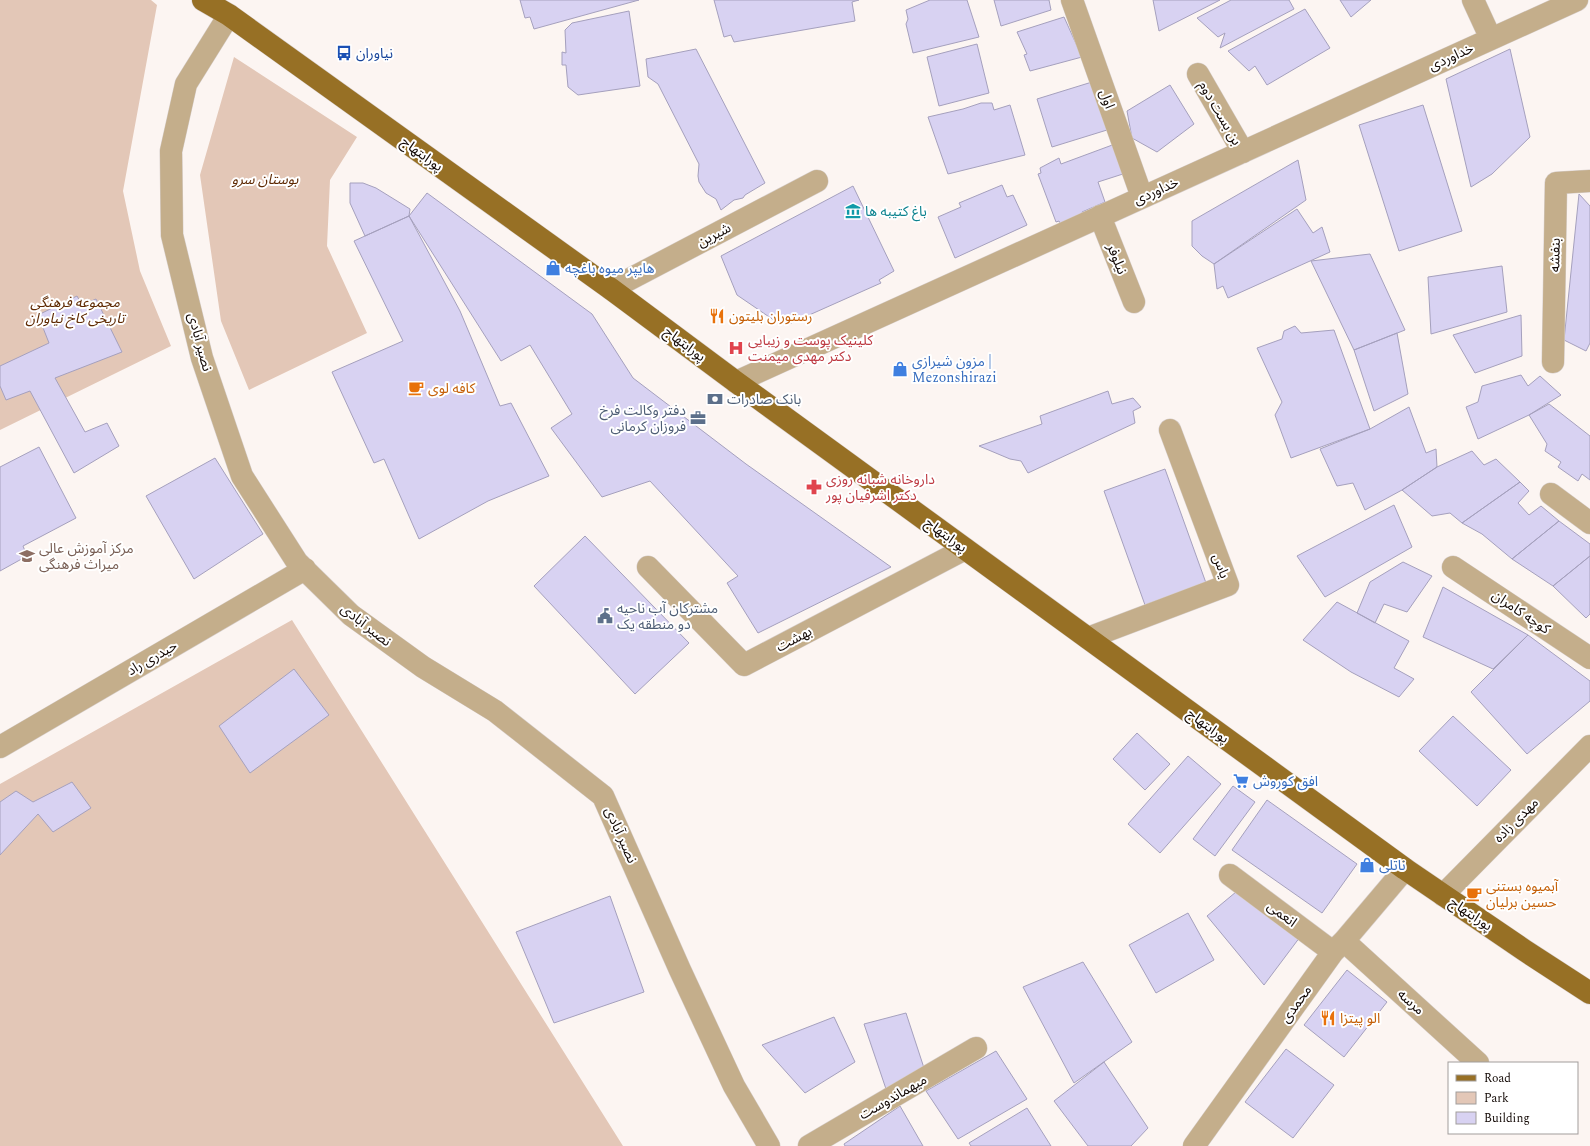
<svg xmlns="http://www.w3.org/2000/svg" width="1590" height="1146" font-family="Spectral,'Noto Sans Arabic',serif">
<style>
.green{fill:#e3c7b7}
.building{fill:#d8d2f2;stroke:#a5a0bd}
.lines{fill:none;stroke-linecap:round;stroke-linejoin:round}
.street-casing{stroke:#d7cfcc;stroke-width:23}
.primary-casing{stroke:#d7cfcc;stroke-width:23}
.street{stroke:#c4ae8b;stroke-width:22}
.primary{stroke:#977025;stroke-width:22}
.labels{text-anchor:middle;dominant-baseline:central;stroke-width:4;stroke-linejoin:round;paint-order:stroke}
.transit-label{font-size:14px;fill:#164399;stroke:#fff;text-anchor:start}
.street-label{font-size:14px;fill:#130905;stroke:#fff}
.park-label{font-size:14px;font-style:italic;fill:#5d2800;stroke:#fff}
.culture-label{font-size:14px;fill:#0d838f;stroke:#fff;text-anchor:start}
.shop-label{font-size:14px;fill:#366cbe;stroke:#fff;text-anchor:start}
.food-label{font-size:14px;fill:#c56008;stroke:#fff;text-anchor:start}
.health-label{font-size:14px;fill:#be3a42;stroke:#fff;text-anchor:start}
.service-label{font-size:14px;fill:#4e5e75;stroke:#fff;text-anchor:start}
.education-label{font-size:14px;fill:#785e54;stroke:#fff;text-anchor:start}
</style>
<rect width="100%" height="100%" fill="#fcf5f2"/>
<path class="green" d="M0 0H151L157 5 123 191 140 271 171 346 0 430Z
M234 57 357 137 330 180 327 246 367 333 249 390 221 321 200 175Z
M292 620 623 1146H0V784Z"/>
<path class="building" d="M520 0H639L534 29 530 17 525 18Z
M714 0H859L852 2 855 21 734 42 731 35 724 37Z
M930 0H967L979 37 913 53 906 24 908 19 906 10Z
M994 0H1049L1051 10 1001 26Z
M1153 0H1220L1159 31Z
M1231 0H1289L1294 9 1220 48 1225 33 1218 37 1197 18Z
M1340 0H1371L1351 17Z
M1305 9 1330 48 1267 85 1255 66 1249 71 1228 51Z
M629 11 640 86 578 95 568 87 566 65H562V52L566 53 565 30 572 23Z
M1064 17 1082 57 1030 71 1024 55 1027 54 1017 32Z
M977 44 989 93 939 106 927 57Z
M696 49 765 183 745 195 743 198 734 200 721 210 716 199 706 193 699 182 698 176 699 164 658 84 648 77 646 59Z
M1510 49 1530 137 1492 174 1471 187 1446 79Z
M1092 82 1107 130 1052 147 1037 99Z
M1170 85 1194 124 1157 152 1132 138 1127 111Z
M981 103H992L994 110 1010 105 1025 155 948 174 928 117 963 109Z
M1423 105 1462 231 1399 251 1359 125Z
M1115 144 1126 173 1098 182 1105 202 1082 212 1084 216 1061 225 1059 221 1056 222 1038 174 1041 173 1040 168 1059 158 1061 164Z
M1298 160 1306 200 1214 264 1202 256 1192 246V221Z
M350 183H363L376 188 410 209 409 216 365 236 350 203Z
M1002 185 1007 197 1013 195 1027 225 955 258 938 217 961 207 959 203Z
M853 186 894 271 879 280 881 283 789 324 784 318 778 323 737 295 721 256Z
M427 193 592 314 633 378 746 464 891 567 758 633 727 583 738 576 650 481 602 497 551 428 572 414 530 345 501 361 409 216Z
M1579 194 1590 206V343L1586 351 1564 340Z
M1297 209 1313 233 1322 227 1330 252 1228 298 1223 286 1217 289 1214 264Z
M409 216 460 311 500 406 511 403 549 476 488 501 419 539 384 459 374 463 332 372 403 341 354 241Z
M1370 254 1405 330 1354 350 1311 261Z
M1502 266 1507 312 1431 334 1428 277Z
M77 296 82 305 96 299 122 352 55 378 85 432 107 423 119 446 74 473 30 391 6 400 0 386V366L49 343 38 315Z
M1521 315 1522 356 1475 373 1453 335Z
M1295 326 1301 333 1334 330 1370 429 1291 458 1275 415 1282 402 1257 348 1282 339 1284 331Z
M1397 333 1408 394 1374 411 1354 350Z
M1521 375 1528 386 1540 376 1561 395 1529 415 1478 439 1466 407 1478 402 1482 386Z
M1108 391 1112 404 1133 398 1141 407 1133 411 1135 423 1028 473 1021 461 1010 459 979 446 1042 424 1040 416Z
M1549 404 1590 436V480L1582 474 1578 481 1558 467 1561 462 1545 451 1547 444 1529 415Z
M1409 407 1426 453 1436 449 1437 467 1402 490 1365 510 1353 483 1337 486 1320 449 1370 429Z
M39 447 76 518 23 546 27 556 0 571V467Z
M1472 451 1484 465 1496 459 1520 482 1462 523 1450 513 1432 516 1402 490 1437 467Z
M215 458 263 534 194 579 146 496Z
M1165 469 1206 583 1145 605 1104 491Z
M1520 482 1529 491 1518 503 1529 515 1541 506 1559 521 1512 559 1482 534 1462 523Z
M1394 505 1412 547 1325 597 1297 556Z
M1559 521 1590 544V556L1553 586 1512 559Z
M585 536 689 643 635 694 534 586Z
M1590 556V614L1586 618 1553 586Z
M1403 562 1432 576 1407 612 1384 604 1375 623 1357 613 1370 582Z
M1443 587 1528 635 1493 669 1423 637Z
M1337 602 1409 641 1394 668 1414 679 1399 697 1351 672 1303 640Z
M1528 635 1590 681V701L1527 754 1471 692Z
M294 669 329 715 250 773 219 726Z
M1453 716 1511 770 1477 806 1419 751Z
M1137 733 1170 764 1145 790 1113 759Z
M1188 756 1221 784 1160 853 1128 824Z
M72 782 91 808 53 832 38 814 0 855V802L16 791 33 802Z
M1233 786 1255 802 1215 856 1193 839Z
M1267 800 1357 864 1322 913 1232 850Z
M1242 887 1303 933 1264 985 1207 916Z
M610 896 644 992 554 1023 516 932Z
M1188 913 1214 960 1156 993 1129 945Z
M1083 962 1132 1042 1074 1083 1023 987Z
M1347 970 1387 1002 1344 1057 1304 1025Z
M906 1013 925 1071 886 1089 864 1024Z
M834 1017 855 1062 805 1093 762 1045Z
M1286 1049 1334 1085 1293 1138 1245 1102Z
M996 1051 1027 1099 958 1139 926 1091Z
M1104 1062 1148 1128 1131 1146H1088L1054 1101Z
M900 1106 923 1146H845L844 1144Z
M1027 1108 1051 1146H971L969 1143Z"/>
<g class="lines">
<defs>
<path id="street" d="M1072 0 1142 197
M1473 0 1491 39
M229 15 186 84 171 151 172 235 202 358 242 476 297 562 351 615 423 667 495 711 603 796 680 970 734 1086 769 1146
M1198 74 1243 152
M1100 216 1134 302
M611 289 817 181
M1553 362 1556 183 1590 181
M736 382 1577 0
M1551 494 1590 523
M648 567 744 665 965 549
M1453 567 1590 658
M1088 638 1228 585 1170 430
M0 747 305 569
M1230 875 1333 952
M1443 895 1590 746
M1344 941 1478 1063
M809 1146 976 1048
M1194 1146 1333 952 1344 941 1405 869"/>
<path id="primary" d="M203 0 229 15 611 289 736 382 1405 869 1524 950 1590 993"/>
</defs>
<use href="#street" class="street-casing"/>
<use href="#primary" class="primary-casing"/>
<use href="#street" class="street"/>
<use href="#primary" class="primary"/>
</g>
<defs>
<symbol id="bus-bare" viewBox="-9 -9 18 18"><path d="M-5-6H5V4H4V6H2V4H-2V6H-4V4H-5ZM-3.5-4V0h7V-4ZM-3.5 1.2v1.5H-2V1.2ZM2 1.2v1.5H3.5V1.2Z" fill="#1a4fb4" stroke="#fff" stroke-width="2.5" paint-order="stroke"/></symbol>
<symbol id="museum-bare" viewBox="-9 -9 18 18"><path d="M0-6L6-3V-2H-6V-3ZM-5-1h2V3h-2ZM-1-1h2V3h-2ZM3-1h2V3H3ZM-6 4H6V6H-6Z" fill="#0f9aa8" stroke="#fff" stroke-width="2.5" paint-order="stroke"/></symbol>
<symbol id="shop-bare" viewBox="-9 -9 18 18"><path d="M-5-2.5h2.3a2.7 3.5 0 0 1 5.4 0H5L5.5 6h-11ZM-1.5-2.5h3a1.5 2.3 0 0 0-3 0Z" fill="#3f7fe0" stroke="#fff" stroke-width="2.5" paint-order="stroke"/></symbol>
<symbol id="restaurant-bare" viewBox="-9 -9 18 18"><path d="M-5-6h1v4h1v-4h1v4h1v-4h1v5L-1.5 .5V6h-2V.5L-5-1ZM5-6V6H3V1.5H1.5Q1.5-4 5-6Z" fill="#e8710a" stroke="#fff" stroke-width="2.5" paint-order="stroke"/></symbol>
<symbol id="hospital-bare" viewBox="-9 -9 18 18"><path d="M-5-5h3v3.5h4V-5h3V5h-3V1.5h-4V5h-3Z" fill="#e0444e" stroke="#fff" stroke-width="2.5" paint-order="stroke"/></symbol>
<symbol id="cafe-bare" viewBox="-9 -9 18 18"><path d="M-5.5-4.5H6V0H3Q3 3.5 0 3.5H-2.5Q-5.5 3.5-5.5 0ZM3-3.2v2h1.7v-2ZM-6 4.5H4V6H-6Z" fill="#e8710a" stroke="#fff" stroke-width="2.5" paint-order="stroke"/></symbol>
<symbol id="bank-bare" viewBox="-9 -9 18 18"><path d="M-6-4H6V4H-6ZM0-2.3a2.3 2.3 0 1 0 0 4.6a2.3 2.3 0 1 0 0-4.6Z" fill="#5c6f8a" stroke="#fff" stroke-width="2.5" paint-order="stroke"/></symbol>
<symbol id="office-bare" viewBox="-9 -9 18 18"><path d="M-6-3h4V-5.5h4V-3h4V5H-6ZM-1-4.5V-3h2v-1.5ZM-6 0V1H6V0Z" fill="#5c6f8a" stroke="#fff" stroke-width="2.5" paint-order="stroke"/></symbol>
<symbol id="pharmacy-bare" viewBox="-9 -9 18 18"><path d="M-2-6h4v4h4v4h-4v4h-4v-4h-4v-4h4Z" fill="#e0444e" stroke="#fff" stroke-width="2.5" paint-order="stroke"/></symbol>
<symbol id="school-bare" viewBox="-9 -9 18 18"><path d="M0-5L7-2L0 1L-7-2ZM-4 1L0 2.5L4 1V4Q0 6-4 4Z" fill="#8d6e63" stroke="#fff" stroke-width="2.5" paint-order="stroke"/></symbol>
<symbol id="civic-bare" viewBox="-9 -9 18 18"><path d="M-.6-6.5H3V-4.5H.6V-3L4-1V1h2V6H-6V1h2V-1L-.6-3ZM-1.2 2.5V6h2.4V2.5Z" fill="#5c6f8a" stroke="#fff" stroke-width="2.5" paint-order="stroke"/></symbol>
<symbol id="supermarket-bare" viewBox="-9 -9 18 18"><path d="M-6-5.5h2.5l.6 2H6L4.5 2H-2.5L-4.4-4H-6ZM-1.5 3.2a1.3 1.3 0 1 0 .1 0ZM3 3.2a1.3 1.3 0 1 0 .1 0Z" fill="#3f7fe0" stroke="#fff" stroke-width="2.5" paint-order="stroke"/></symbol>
</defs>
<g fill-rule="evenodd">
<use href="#bus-bare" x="333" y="42" width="22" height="22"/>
<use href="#museum-bare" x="842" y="200" width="22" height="22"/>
<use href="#shop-bare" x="542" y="257" width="22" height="22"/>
<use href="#restaurant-bare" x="706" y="305" width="22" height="22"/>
<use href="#hospital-bare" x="725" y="337" width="22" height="22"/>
<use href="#shop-bare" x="889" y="358" width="22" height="22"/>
<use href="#cafe-bare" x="405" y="377" width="22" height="22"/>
<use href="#bank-bare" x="704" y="388" width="22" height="22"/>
<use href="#office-bare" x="687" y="407" width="22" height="22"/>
<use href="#pharmacy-bare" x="803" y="476" width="22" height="22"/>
<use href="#school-bare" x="16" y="545" width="22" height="22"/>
<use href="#civic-bare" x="594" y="605" width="22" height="22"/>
<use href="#supermarket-bare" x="1230" y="770" width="22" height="22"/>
<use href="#shop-bare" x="1356" y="854" width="22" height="22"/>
<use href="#cafe-bare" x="1463" y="883" width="22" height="22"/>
<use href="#restaurant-bare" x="1317" y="1007" width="22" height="22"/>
</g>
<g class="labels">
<g class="transit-label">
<text x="356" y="53">نیاوران</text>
</g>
<g class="street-label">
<text transform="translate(1451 57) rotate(-24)">خداوردی</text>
<text transform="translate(1107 99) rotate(70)">اول</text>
<text transform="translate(1220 113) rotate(60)">بن بست دوم</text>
<text transform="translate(422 154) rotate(36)">پورابتهاج</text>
<text transform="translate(1156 191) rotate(-24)">خداوردی</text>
<text transform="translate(714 235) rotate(-28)">شیرین</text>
<text transform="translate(1555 255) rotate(-89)">بنفشه</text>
<text transform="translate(1117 259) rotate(68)">نیلوفر</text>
<text transform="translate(200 342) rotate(75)">نصیر آبادی</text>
<text transform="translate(685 344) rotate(37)">پورابتهاج</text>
<text transform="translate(946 535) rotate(36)">پورابتهاج</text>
<text transform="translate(1221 566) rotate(70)">یاس</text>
<text transform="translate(1521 612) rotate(34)">کوچه کامران</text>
<text transform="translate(366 625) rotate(38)">نصیر آبادی</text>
<text transform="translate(794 639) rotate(-28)">بهشت</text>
<text transform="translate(152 658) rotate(-30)">حیدری راد</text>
<text transform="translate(1208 726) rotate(36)">پورابتهاج</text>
<text transform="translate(1516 820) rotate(-45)">مهدی زاده</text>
<text transform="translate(621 835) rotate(66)">نصیر آبادی</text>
<text transform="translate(1282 914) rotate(37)">انعمی</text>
<text transform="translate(1471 914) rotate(34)">پورابتهاج</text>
<text transform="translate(1411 1002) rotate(42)">مرسه</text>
<text transform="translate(1296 1004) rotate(-54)">محمدی</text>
<text transform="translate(893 1097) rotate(-30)">میهماندوست</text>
</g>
<g class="park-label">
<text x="265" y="179">بوستان سرو</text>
<text x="75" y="302">مجموعه فرهنگی<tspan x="75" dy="16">تاریخی کاخ نیاوران</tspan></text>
</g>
<g class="culture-label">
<text x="865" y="211">باغ کتیبه ها</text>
</g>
<g class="shop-label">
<text x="565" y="268">هایپر میوه باغچه</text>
<text x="912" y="361">مزون شيرازی |<tspan x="912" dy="16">Mezonshirazi</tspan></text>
<text x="1253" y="781">افق کوروش</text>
<text x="1379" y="865">ناتلی</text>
</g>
<g class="food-label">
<text x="729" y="316">رستوران بلیتون</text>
<text x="428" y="388">کافه لوی</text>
<text x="1486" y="886">آبمیوه بستنی<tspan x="1486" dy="16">حسین برلیان</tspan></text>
<text x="1340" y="1018">الو پیتزا</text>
</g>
<g class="health-label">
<text x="748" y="340">کلینیک پوست و زیبایی<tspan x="748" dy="16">دکتر مهدی میمنت</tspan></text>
<text x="826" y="479">داروخانه شبانه روزی<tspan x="826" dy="16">دکتر اشرفیان پور</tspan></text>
</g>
<g class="service-label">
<text x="727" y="399">بانک صادرات</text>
<text x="686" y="410" text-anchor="end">دفتر وکالت فرخ<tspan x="686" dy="16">فروزان کرمانی</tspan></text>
<text x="617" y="608">مشترکان آب ناحیه<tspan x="617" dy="16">دو منطقه یک</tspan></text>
</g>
<g class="education-label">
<text x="39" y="548">مرکز آموزش عالی<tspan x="39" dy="16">میراث فرهنگی</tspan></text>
</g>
</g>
<rect x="1448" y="1062" width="130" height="72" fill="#ffffff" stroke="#a19d9b"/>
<rect x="1456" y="1075" width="20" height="6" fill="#977025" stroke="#a19d9b"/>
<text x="1484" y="1082" font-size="12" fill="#130905">Road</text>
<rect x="1456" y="1092" width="20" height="12" fill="#e3c7b7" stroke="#a19d9b"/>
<text x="1484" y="1102" font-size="12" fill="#130905">Park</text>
<rect x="1456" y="1112" width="20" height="12" fill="#d8d2f2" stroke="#a19d9b"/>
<text x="1484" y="1122" font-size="12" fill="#130905">Building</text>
</svg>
